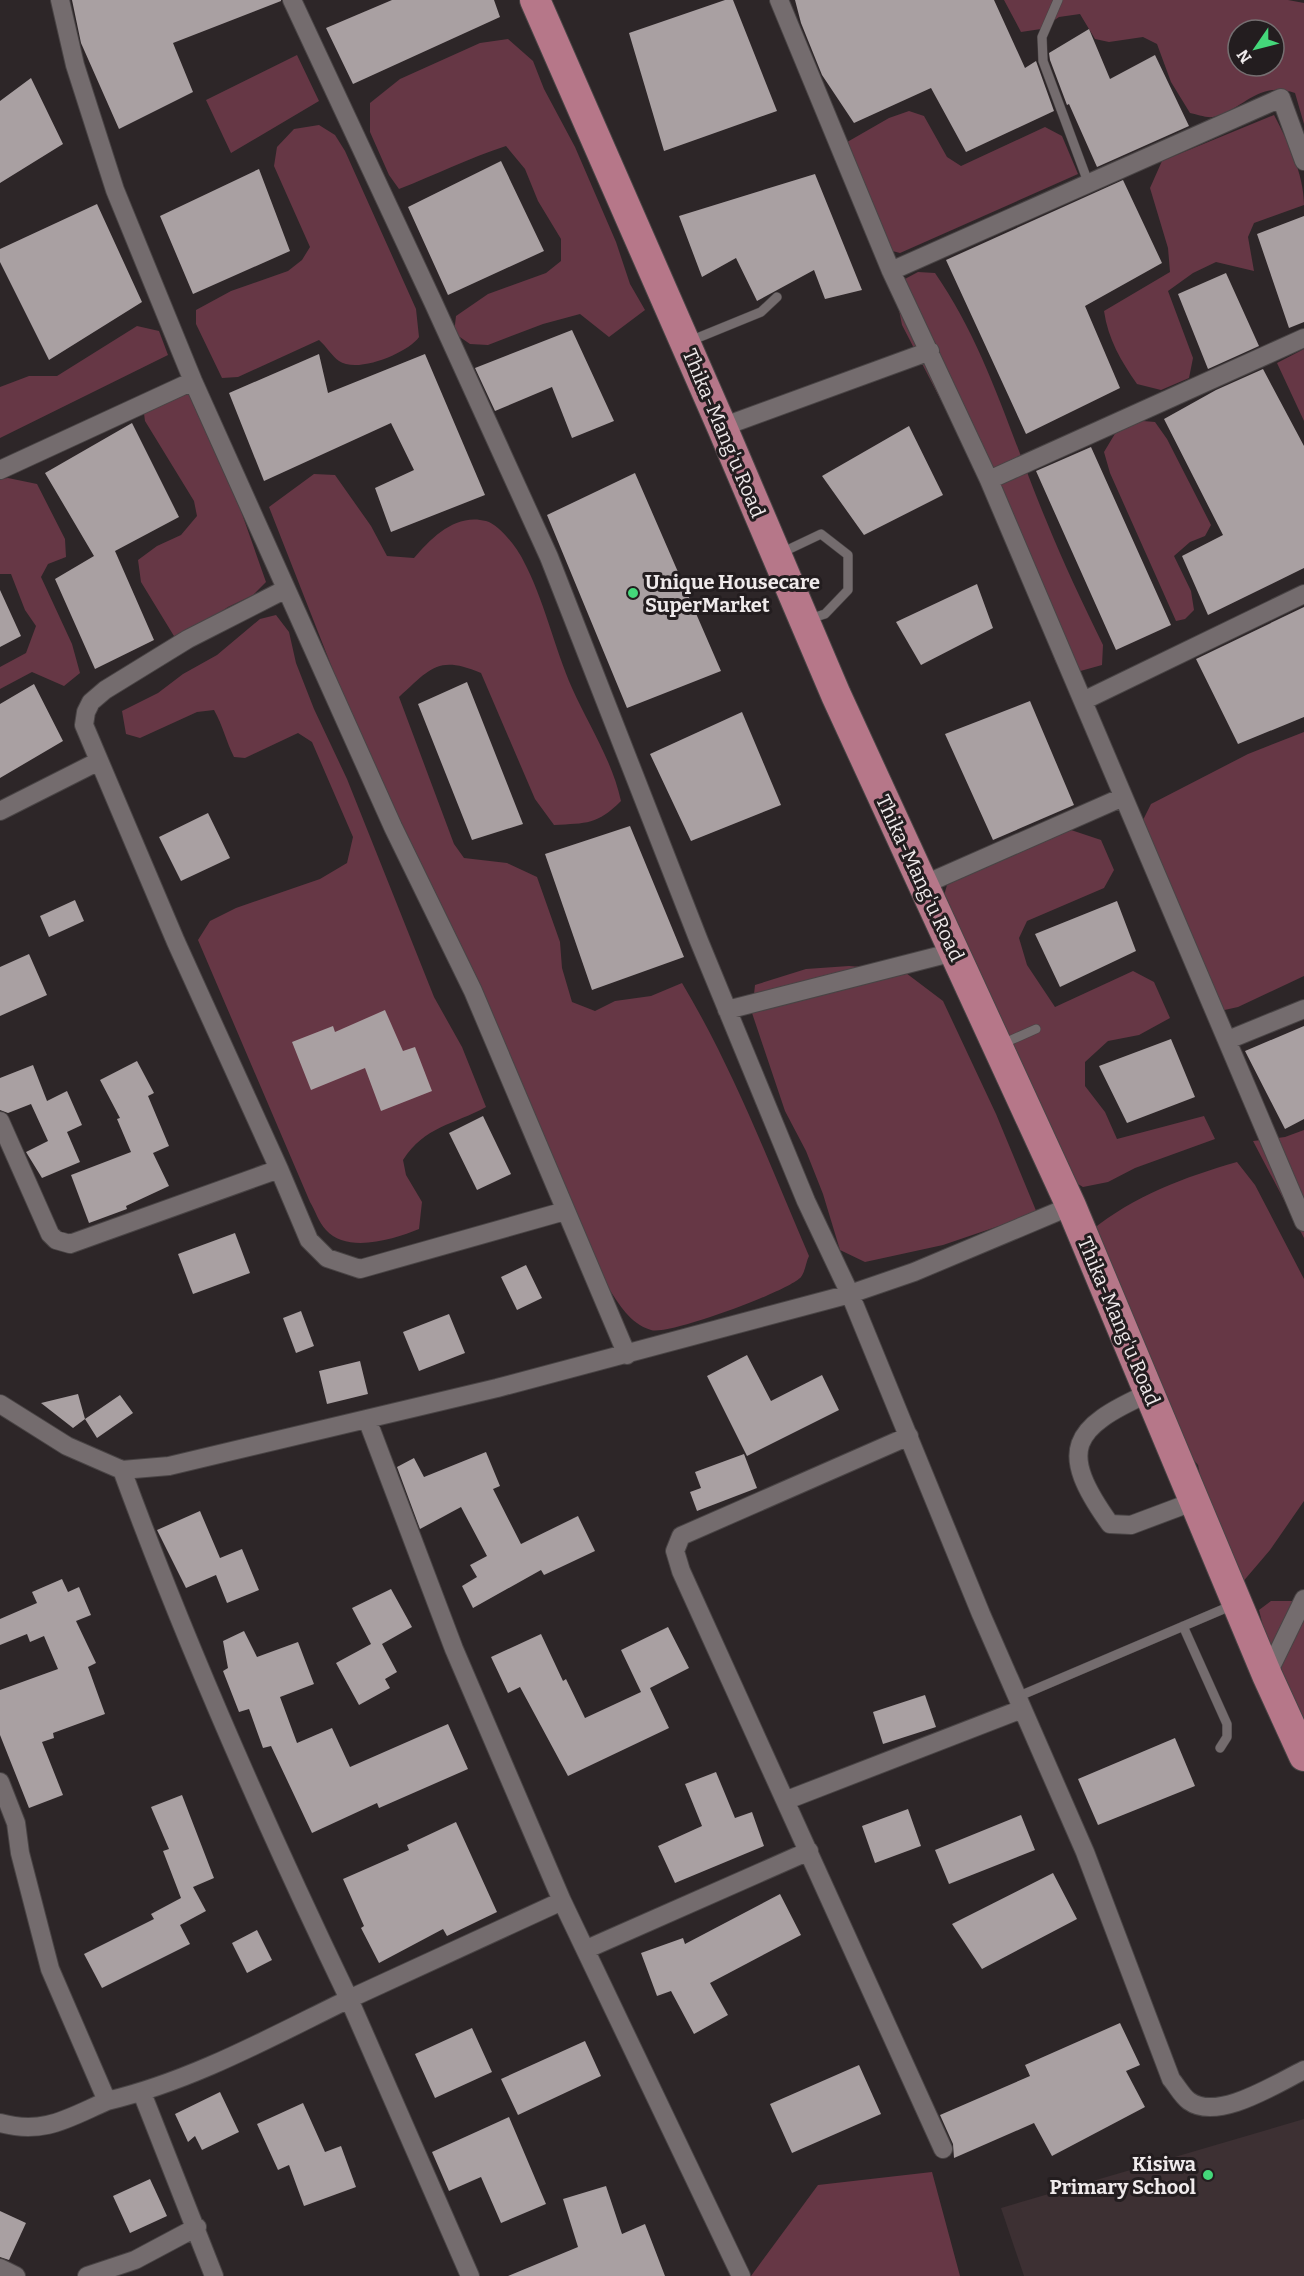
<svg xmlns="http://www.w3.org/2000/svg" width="1304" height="2276" font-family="Bitter,serif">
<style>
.built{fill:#3d3033}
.green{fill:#663745;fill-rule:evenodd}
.building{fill:#a9a0a2}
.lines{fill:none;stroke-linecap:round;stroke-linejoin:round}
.service-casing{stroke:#494445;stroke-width:10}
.minor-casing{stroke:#494445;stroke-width:20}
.trunk-casing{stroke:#494445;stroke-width:32}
.service{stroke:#746c6e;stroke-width:9}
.minor{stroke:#746c6e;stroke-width:18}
.trunk{stroke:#b67789;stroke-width:30}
.poi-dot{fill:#44d77a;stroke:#231d1f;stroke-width:2}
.labels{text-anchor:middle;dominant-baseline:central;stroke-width:6;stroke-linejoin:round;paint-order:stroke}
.street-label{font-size:20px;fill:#efeaeb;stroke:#231d1f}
.poi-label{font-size:20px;font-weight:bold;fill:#efeaeb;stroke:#231d1f;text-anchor:start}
</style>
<rect width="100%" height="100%" fill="#2d2628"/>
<path class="built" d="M1304 2119V2276H1024L1001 2208Z"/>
<path class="green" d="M1004 0H1288L1304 3V124L1295 93C1258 80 1245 109 1213 117 1206 118 1196 114 1190 113L1171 82 1157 44 1143 37 1109 42 1095 39 1080 14 1059 17 1041 29 1021 32ZM1238 30H1274V66H1238Z
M508 39 533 61 544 89 575 147 616 242 630 284 645 310 609 337 580 314 543 324 488 345 470 344 454 333 456 316 488 294 546 273 561 261V239L538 201 525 169 506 146C469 158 435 175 399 189L389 175 370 132V103L400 79 480 43Z
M297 55 319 101 231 153 206 100Z
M909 111 924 116 947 157 961 166 1045 127 1062 136 1078 174 900 253 877 247 842 145 889 118Z
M1274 115C1288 142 1304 174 1304 205L1254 223 1248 237 1254 271 1216 262 1193 273 1168 291 1193 358 1189 378 1161 390 1137 384C1121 361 1108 339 1104 311L1170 272 1168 248 1150 188 1162 161Z
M319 125 335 135 345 151 416 309 419 337C408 353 357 374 339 361 332 356 326 346 319 340L238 377 222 378 196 324V310L231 291 288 271 302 260 310 247 274 166 277 147 294 129Z
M918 272 935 273C987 348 1011 437 1046 520 1063 562 1083 604 1103 645L1102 665 1066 675 1056 663 987 489 902 325 896 295 903 280Z
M137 326 159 331 168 355 0 438V387L29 376H57Z
M1304 349V421L1277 363Z
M184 384 200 412 228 474 266 582 253 595 228 607 177 641 141 582 138 560 157 546 181 535 197 516 194 501 145 421 142 399Z
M1143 421 1155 422 1167 439 1211 525 1205 536 1190 542 1174 556 1191 591 1194 610 1185 619 1176 621 1110 473 1104 452 1116 432Z
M314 474 335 475 371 526 387 556 414 558C432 537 456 513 486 521 500 525 517 548 523 560 544 599 554 647 572 688 589 726 612 760 621 801 597 825 587 823 554 825L535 799 481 673C438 655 431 668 399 697L454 844 464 858 507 863 537 877 560 942 562 968 572 1002 595 1011 615 1001 651 996 682 983C734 1070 769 1163 809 1256 806 1262 805 1272 801 1277 789 1291 668 1336 651 1330 629 1323 620 1305 607 1286L413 874 269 507Z
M8 478 37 484 65 539 66 557 48 564 41 577 72 644 80 673 64 686 32 672 0 689V667L26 653 36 626 25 610 11 574H0V479Z
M276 615 289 632 296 663 314 709 347 779 434 997 462 1047 486 1107C453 1125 425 1126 403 1160L406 1175 422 1202 419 1229C395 1239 347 1254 326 1230 319 1223 315 1210 310 1202L198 940 210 921 236 908 320 879 347 863 353 837 312 742 298 733 245 758 234 757C226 741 223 726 214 710L197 712 140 738 126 734 122 711 158 693 183 674 217 655 260 619Z
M1304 732V976L1238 1007 1211 1013 1138 830 1151 804 1248 754Z
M1071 830 1101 840 1114 870 1104 888 1027 921 1019 938 1027 965 1055 1007 1133 971 1154 982 1170 1018 1139 1035 1108 1041 1085 1062V1086L1105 1112 1117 1139 1204 1116 1215 1139 1135 1168 1108 1182 1083 1187 1066 1177 943 899 949 878Z
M849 966 902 970 943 1001 996 1114 1037 1213 943 1245 865 1262 840 1250 823 1194 806 1151 785 1111 752 1013 755 985 806 969Z
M1304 1130V1238L1253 1141 1285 1137Z
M1237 1162 1255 1185 1304 1279V1501L1270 1550 1241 1584 1204 1496 1198 1465 1187 1452 1091 1231C1133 1196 1185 1177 1237 1162Z
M1271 1601H1304V1730L1265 1634 1259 1610Z
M932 2172 960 2276H751L818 2185Z"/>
<path class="building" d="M72 0H281V1L173 43 193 92 119 129 81 43Z
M392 0H494L500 17 353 84 326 28Z
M725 0H733L777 111 664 151 629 33Z
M795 0H994L1025 68 1036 61 1054 111 966 152 931 88 854 123 822 75 801 23Z
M1089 29 1110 79 1155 55 1189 126 1097 167 1069 104 1067 105 1050 60 1049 53Z
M31 78 63 144 0 183V101Z
M501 161 544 251 448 295 408 207Z
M259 169 290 251 193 294 160 216Z
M815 174 862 290 825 299 814 270 757 301 736 258 702 277 679 216Z
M1123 180 1162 263 1085 306 1120 388 1026 434 946 260Z
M97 204 142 302 49 360 0 262V249Z
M1304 216V322L1289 328 1257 234Z
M1226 273 1259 346 1208 369 1178 294Z
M572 330 614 421 572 438 552 387 495 411 475 368Z
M319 354 328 393 425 354 485 495 391 532 375 488 414 470 391 423 264 481 229 393Z
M1263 369 1304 446V568L1208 615 1182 556 1223 535 1164 419 1216 390Z
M132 423 179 517 115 551 154 640 95 669 55 579 94 556 45 473Z
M909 426 943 495 864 535 822 476Z
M1091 447 1171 625 1116 650 1036 471Z
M635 473 721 671 627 708 547 515Z
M977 584 993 628 921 665 896 622Z
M0 590 21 636 0 647Z
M1304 607V717L1238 744 1196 659Z
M467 682 523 824 472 840 418 704Z
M34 684 63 741 0 778V704Z
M1030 701 1074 805 993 840 945 734Z
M742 712 781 805 691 841 650 754Z
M208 813 230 858 181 881 159 837Z
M630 826 684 957 592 990 545 854Z
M75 900 84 921 49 937 40 916Z
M1117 901 1136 951 1060 987 1035 934Z
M29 954 47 995 0 1016V967Z
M385 1010 403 1051 415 1047 432 1091 381 1111 365 1068 311 1090 292 1042 333 1026 335 1032Z
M1304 1026V1119L1285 1129 1245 1051Z
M1171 1039 1195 1097 1127 1123 1099 1066Z
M137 1061 154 1093 148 1096 169 1146 153 1153 169 1186 126 1206 127 1209 89 1223 71 1175 131 1152 117 1119 120 1118 100 1080Z
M33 1065 47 1101 67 1091 82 1125 67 1132 80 1162 42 1178 26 1152 48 1141 31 1104 8 1113 0 1110V1078Z
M483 1116 511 1174 477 1190 449 1133Z
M235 1233 250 1273 193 1294 178 1254Z
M526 1265 542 1298 517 1310 501 1277Z
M301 1311 314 1346 296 1353 283 1318Z
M449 1314 465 1353 419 1371 403 1332Z
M747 1355 771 1401 822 1375 839 1410 747 1456 707 1376Z
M360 1361 368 1394 327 1404 319 1371Z
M78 1394 85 1419 73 1428 41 1403Z
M120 1395 133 1413 97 1438 85 1419Z
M486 1452 500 1486 493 1489 521 1544 578 1516 595 1551 544 1575 541 1570 473 1608 462 1586 477 1577 470 1565 487 1556 461 1507 420 1529 397 1467 414 1458 424 1477Z
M744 1454 757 1488 697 1511 690 1492 701 1488 695 1472Z
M200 1511 220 1558 242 1549 259 1590 227 1603 216 1575 186 1588 157 1530Z
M62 1579 68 1592 79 1587 91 1615 76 1621 96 1663 88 1667 105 1714 53 1733 54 1738 42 1742 63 1795 29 1808 0 1735V1690L58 1669 44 1636 30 1642 27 1634 0 1645V1619L37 1603 32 1592Z
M391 1589 412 1627 382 1644 397 1672 385 1679 390 1688 359 1705 336 1663 371 1644 352 1608Z
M668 1627 689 1668 650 1688 669 1728 568 1776 520 1687 508 1693 491 1657 541 1634 563 1681 566 1679 585 1718 641 1692 621 1650Z
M244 1631 257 1657 298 1642 314 1684 280 1697 297 1743 332 1728 350 1767 448 1724 468 1769 379 1808 377 1803 312 1833 271 1746 263 1748 249 1709 239 1712 223 1671 228 1668 223 1641Z
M925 1695 936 1727 883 1744 873 1712Z
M1175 1738 1195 1786 1098 1825 1078 1779Z
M716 1772 735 1818 752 1812 764 1846 675 1883 658 1846 702 1826 685 1784Z
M182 1795 214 1878 193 1887 206 1911 180 1925 190 1944 102 1988 84 1954 154 1919 151 1914 181 1898 163 1851 169 1849 151 1807Z
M908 1809 921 1846 875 1863 862 1826Z
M1021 1815 1035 1850 949 1884 935 1850Z
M456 1822 497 1912 447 1936 443 1929 379 1963 361 1928 364 1926 343 1879 409 1850 407 1845Z
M1053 1873 1077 1919 982 1969 952 1924Z
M780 1894 801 1935 710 1983 728 2015 694 2034 671 1991 657 1996 641 1953 683 1938 685 1944Z
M257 1930 272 1960 247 1973 232 1943Z
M1120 2023 1140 2065 1126 2071 1145 2107 1052 2156 1034 2123 954 2158 953 2144 940 2115 1030 2076 1025 2065Z
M472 2028 492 2072 435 2098 415 2054Z
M585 2041 601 2076 518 2115 501 2079Z
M859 2065 881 2114 792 2153 770 2104Z
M220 2092 239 2132 202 2150 195 2136 188 2142 175 2114Z
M303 2103 325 2152 341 2146 356 2187 304 2206 289 2165 278 2170 257 2124Z
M509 2117 546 2204 501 2223 481 2177 449 2191 432 2152Z
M150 2179 167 2216 130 2233 113 2196Z
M606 2186 622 2234 645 2224 665 2276H508L578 2247 563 2199Z
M0 2211 26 2223 9 2260 0 2257Z"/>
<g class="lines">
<defs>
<path id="service" d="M1058 0 1042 37 1043 61 1088 182
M690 341 761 312 777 297
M781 553 821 534 848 555V590L825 614 809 619
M1002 1044 1036 1029
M1183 1626 1227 1724V1737L1220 1748
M1017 1697 1233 1605"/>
<path id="minor" d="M60 0 75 65 115 190 193 381 393 827 473 991 627 1355
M292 0 433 302 549 557 699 941 806 1201 850 1294 981 1614 1085 1852 1171 2079C1177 2086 1182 2096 1189 2101 1218 2122 1277 2083 1304 2070
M779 0 891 271 989 480 1304 1222
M891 271 1281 98 1304 161
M722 427 930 351
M0 470 193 381
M989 480 1304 338
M1083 701 1304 594
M0 811 99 761
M923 885 1123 797
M727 1010 954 952
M1228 1040 1304 1009
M0 1121 50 1234 56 1240 70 1244 279 1169 309 1240 327 1258 360 1269 565 1211
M279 1169 176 942 84 725 86 712 91 702 105 690 188 639 286 589
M1149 1393C1071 1428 1057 1450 1110 1524L1131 1525 1195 1501
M0 1404 67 1446 122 1470 169 1466 497 1388 850 1294 914 1272 1071 1206
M909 1436 681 1536 675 1551 681 1571 943 2149
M122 1470C188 1650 266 1826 349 1999L562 1901 454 1649 367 1419
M1267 1675 1304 1599
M0 1782 16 1823 20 1853 50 1969 107 2101C68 2118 44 2135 0 2123
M787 1800 1022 1709
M562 1901 741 2276
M587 1949 809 1851
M142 2093 214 2276
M107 2101C192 2081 271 2037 349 1999L470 2276
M0 2268 16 2276
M87 2276 135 2260 197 2227"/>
<path id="trunk" d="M535 0 722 427 836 695 1071 1206 1267 1675 1304 1756"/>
</defs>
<use href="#service" class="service-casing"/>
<use href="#minor" class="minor-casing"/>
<use href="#trunk" class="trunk-casing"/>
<use href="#service" class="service"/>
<use href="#minor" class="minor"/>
<use href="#trunk" class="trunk"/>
</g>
<g class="poi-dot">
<circle cx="633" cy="593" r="6"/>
<circle cx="1208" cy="2175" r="6"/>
</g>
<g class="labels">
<g class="street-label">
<text transform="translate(724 433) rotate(67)">Thika-Mang'u Road</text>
<text transform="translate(920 878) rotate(65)">Thika-Mang'u Road</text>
<text transform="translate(1119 1321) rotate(67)">Thika-Mang'u Road</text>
</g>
<g class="poi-label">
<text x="645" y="582">Unique Housecare<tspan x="645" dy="23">SuperMarket</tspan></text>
<text x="1196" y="2164" text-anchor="end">Kisiwa<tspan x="1196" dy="23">Primary School</tspan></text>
</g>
</g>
<g transform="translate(1256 48) rotate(235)"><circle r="28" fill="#231d1f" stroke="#756f71" stroke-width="1.5"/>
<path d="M0-4.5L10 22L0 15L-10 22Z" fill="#44d77a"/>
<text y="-9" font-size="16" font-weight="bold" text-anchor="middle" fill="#efeaeb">N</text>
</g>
</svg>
